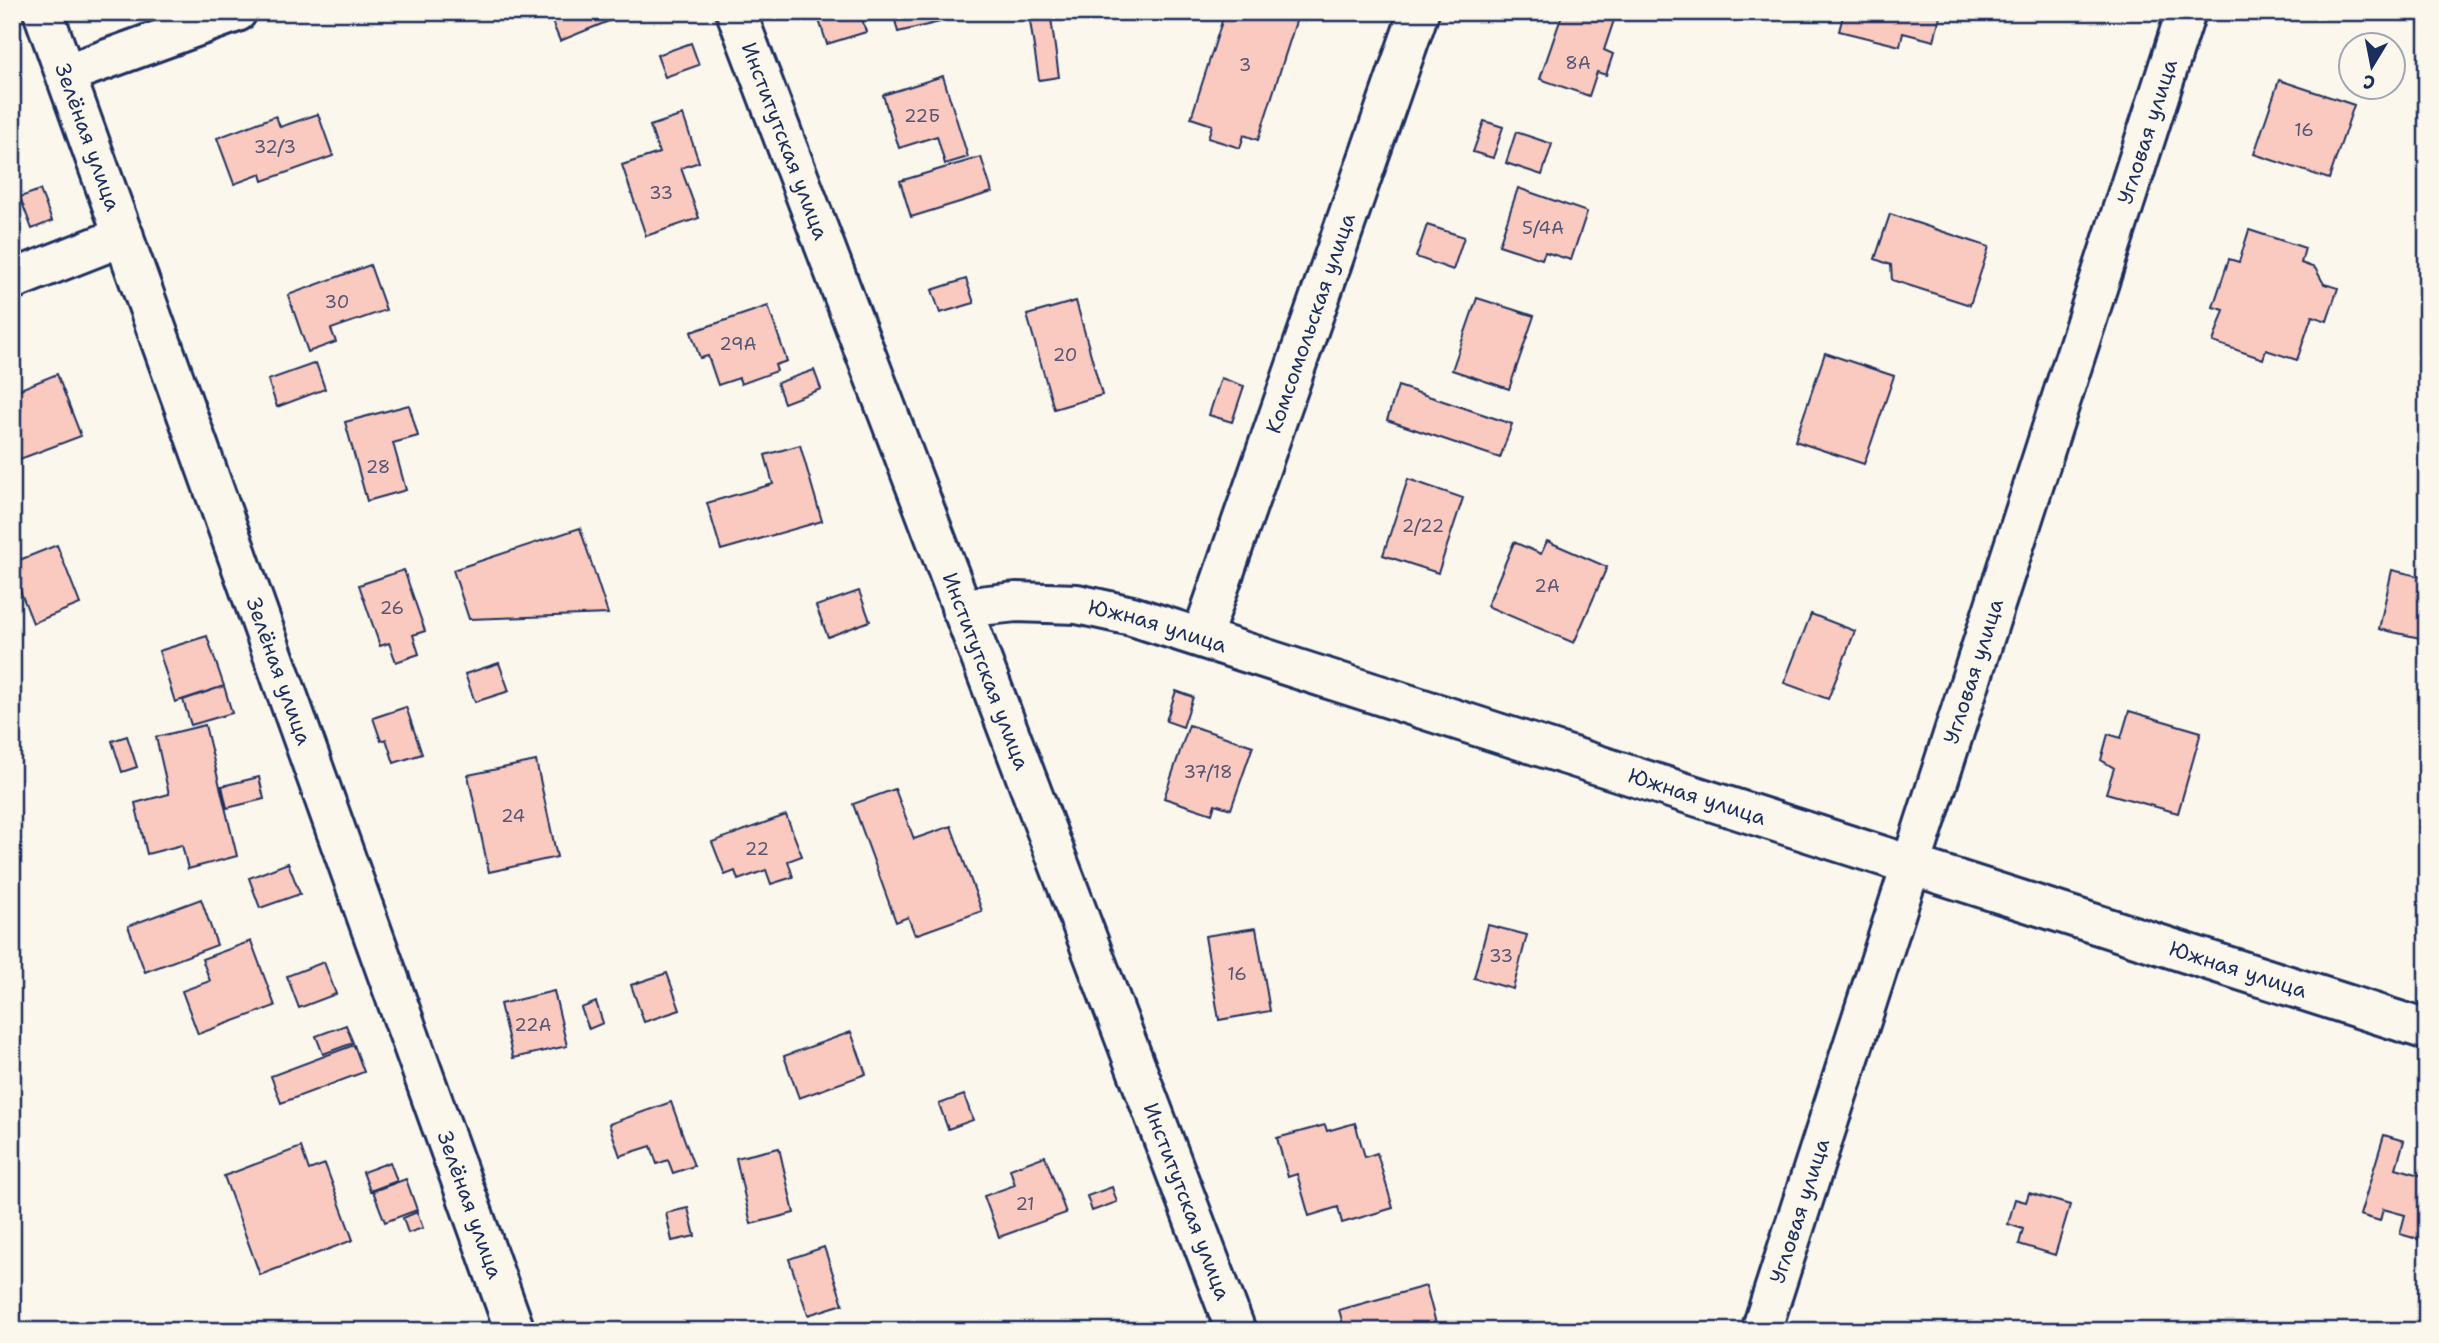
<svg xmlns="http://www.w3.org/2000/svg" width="2439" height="1343" font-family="'Shantell Sans',sans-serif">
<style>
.building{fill:#facac0;stroke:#1b2f5e;stroke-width:2}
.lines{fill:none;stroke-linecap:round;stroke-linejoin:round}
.minor-casing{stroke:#1b2f5e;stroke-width:44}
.minor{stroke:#fbf7ec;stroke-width:38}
.labels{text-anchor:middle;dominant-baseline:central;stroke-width:7;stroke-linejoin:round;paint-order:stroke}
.number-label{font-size:18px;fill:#535676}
.street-label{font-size:21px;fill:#1b2f5e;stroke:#fbf7ec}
</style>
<rect width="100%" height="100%" fill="#fbf7ec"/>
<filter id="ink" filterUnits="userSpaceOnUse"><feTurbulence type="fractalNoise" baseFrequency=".0143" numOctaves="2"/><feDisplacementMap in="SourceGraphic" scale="14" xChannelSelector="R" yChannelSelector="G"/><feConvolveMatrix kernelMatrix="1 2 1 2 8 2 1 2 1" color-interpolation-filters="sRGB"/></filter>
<g filter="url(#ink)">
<path class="building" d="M548 12H631L560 41Z
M833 12H860L866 32 827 44 818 17Z
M893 12H938L940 22 898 32Z
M1225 12H1299L1258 140 1244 135 1240 148 1208 138 1212 125 1191 118Z
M1563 12H1602L1615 17 1604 50 1613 54 1606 75 1597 72 1589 96 1540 79Z
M1829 12H1941L1934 41 1903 33 1900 46 1839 31 1843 16Z
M1051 18 1059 77 1039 80 1030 21Z
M691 43 699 65 665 77 657 55Z
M943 76 968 157 945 164 937 136 899 148 883 95Z
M2279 80 2354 105 2329 179 2254 154Z
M318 114 333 156 263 181 261 174 234 184 217 138 276 116 280 127Z
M683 115 699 162 681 168 699 218 646 236 622 165 659 153 650 126Z
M1484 121 1503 127 1493 158 1473 152Z
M1516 132 1552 144 1542 175 1506 163Z
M981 157 992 192 911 217 900 181Z
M1518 188 1587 212 1571 260 1545 252 1542 259 1499 245Z
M40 190 52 221 32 229 20 197Z
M1890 214 1989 247 1970 305 1892 280 1891 265 1875 259Z
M1427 225 1464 237 1453 270 1416 257Z
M2249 230 2305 248 2301 263 2315 268 2324 284 2338 288 2327 321 2312 316 2297 360 2266 350 2263 359 2213 342 2224 310 2213 307 2229 259 2239 262Z
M370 265 386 310 331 329 336 342 308 352 288 295Z
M966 279 974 303 940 313 932 290Z
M1477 298 1534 316 1509 389 1452 370Z
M1076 301 1102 395 1054 409 1027 315Z
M768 306 787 361 775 365 777 371 741 384 739 378 718 385 708 356 700 358 691 332Z
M1825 353 1894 376 1864 464 1795 441Z
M316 363 325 389 277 407 268 380Z
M814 370 821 389 784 403 777 383Z
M57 374 81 436 12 462V413L21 410 13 392Z
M1221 378 1244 386 1232 422 1209 415Z
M1398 386 1512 424 1500 458 1387 420Z
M409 405 418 436 393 443 406 490 367 501 345 422Z
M800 445 822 521 721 550 707 503 773 484 765 455Z
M1408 479 1463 498 1438 573 1383 555Z
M580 528 608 614 469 619 453 570Z
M1547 541 1607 567 1574 643 1487 606 1514 542 1541 554Z
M57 545 80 604 33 623 12 570V563Z
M404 570 425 631 413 635 419 654 396 662 389 643 380 646 359 585Z
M2392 570 2427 578V607L2420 638 2379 629Z
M859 591 870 621 828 637 816 606Z
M1811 614 1855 631 1828 699 1784 683Z
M207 636 224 686 175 702 159 651Z
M499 663 509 691 475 702 465 674Z
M224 686 232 713 191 725 183 700Z
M1176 691 1193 697 1183 727 1166 721Z
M406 707 422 754 394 763 386 739 381 741 373 718Z
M2129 711 2201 732 2178 813 2106 793 2114 768 2101 760 2108 734 2121 738Z
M205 725 237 856 188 869 182 845 147 854 135 803 169 794 156 737Z
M1189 725 1253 746 1231 809 1215 804 1212 814 1164 798Z
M127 736 137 767 122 772 112 741Z
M536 761 557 857 489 872 468 775Z
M259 777 264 799 227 808 222 786Z
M895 789 914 839 951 826 982 911 915 935 908 917 896 922 853 804Z
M786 815 802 856 788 861 793 877 771 884 766 870 738 880 735 871 725 875 712 842Z
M288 863 300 894 260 908 249 878Z
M201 899 217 945 145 972 128 926Z
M1488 925 1527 935 1513 989 1474 978Z
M1256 928 1270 1011 1219 1020 1205 936Z
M251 941 275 1006 198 1034 182 991 210 981 202 959Z
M324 962 336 994 299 1008 287 976Z
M667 973 680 1010 644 1022 631 985Z
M554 991 567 1046 513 1058 500 1004Z
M596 1002 603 1023 589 1029 581 1008Z
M346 1025 353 1043 323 1054 316 1036Z
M851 1032 866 1074 799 1098 784 1056Z
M354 1045 364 1072 281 1103 271 1076Z
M964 1095 973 1120 948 1129 939 1104Z
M671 1102 694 1166 673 1173 668 1160 657 1164 651 1146 620 1156 609 1124Z
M1355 1123 1365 1157 1377 1153 1393 1208 1342 1223 1338 1207 1309 1216 1297 1174 1288 1177 1277 1138 1325 1125 1327 1131Z
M2384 1135 2404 1141 2396 1168 2427 1177V1242L2400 1234 2405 1215 2383 1209 2380 1221 2360 1215Z
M301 1147 309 1170 325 1164 353 1240 260 1275 224 1176Z
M779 1148 794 1213 751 1224 736 1158Z
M1045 1156 1066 1213 999 1237 984 1196 1015 1185 1010 1169Z
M390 1162 397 1181 370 1191 363 1172Z
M406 1179 417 1210 385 1222 373 1191Z
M1112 1187 1117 1202 1092 1211 1087 1196Z
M2029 1193 2070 1205 2055 1255 2019 1244 2023 1229 2008 1224 2015 1199 2026 1202Z
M688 1208 695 1236 672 1241 666 1213Z
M417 1212 423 1228 408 1233 403 1218Z
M824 1247 843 1304 808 1315 789 1259Z
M1426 1286 1438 1331H1345L1339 1310Z"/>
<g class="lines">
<defs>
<g id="minor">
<path id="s1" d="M43 12 515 1331"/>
<path id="s2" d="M736 12 1236 1331"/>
<path d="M66 74 237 12"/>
<path d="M12 280 124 236"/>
<path id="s3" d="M961 608 1016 602 1077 604 1132 616 2427 1030"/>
<path id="s4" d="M1202 636 1419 12"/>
<path id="s5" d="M1761 1331 2186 12"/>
</g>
</defs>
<use href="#minor" class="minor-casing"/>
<use href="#minor" class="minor"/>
</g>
</g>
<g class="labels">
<g class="number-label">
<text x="1578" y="63">8А</text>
<text x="1245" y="65">3</text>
<text x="922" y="116">22Б</text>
<text x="2304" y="130">16</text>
<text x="275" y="147">32/3</text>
<text x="661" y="193">33</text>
<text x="1543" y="228">5/4А</text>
<text x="337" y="302">30</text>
<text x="738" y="344">29А</text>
<text x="1065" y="355">20</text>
<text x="378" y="467">28</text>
<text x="1423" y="526">2/22</text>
<text x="1547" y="586">2А</text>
<text x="392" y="608">26</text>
<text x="1208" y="772">37/18</text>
<text x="513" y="816">24</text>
<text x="757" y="849">22</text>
<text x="1501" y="956">33</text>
<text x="1237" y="974">16</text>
<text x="533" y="1025">22А</text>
<text x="1025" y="1204">21</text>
</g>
<g class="street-label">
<text stroke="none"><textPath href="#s5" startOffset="1260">Угловая улица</textPath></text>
<text stroke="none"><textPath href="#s1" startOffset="133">Зелёная улица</textPath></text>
<text stroke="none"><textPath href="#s2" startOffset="138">Институтская улица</textPath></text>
<text stroke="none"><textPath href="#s4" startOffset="331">Комсомольская улица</textPath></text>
<text stroke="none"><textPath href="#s3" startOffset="200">Южная улица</textPath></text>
<text stroke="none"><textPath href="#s1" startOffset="700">Зелёная улица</textPath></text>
<text stroke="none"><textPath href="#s5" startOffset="693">Угловая улица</textPath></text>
<text stroke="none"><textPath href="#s2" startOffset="705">Институтская улица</textPath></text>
<text stroke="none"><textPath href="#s3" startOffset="766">Южная улица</textPath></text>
<text stroke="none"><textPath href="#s3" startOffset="1334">Южная улица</textPath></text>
<text stroke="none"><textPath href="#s2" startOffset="1272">Институтская улица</textPath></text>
<text stroke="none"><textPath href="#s1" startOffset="1267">Зелёная улица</textPath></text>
<text stroke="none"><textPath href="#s5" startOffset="126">Угловая улица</textPath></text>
</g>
</g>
<rect width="2439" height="1343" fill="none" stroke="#fbf7ec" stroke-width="42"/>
<rect x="21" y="21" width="2397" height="1301" fill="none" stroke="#1b2f5e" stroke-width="2.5" filter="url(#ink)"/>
<g transform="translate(2372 66) rotate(190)"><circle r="33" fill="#fbf7ec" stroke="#a1a7b3" stroke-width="2"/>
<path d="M0-5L12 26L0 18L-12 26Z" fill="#1b2f5e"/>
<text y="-10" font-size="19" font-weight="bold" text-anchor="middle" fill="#1b2f5e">С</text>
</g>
</svg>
